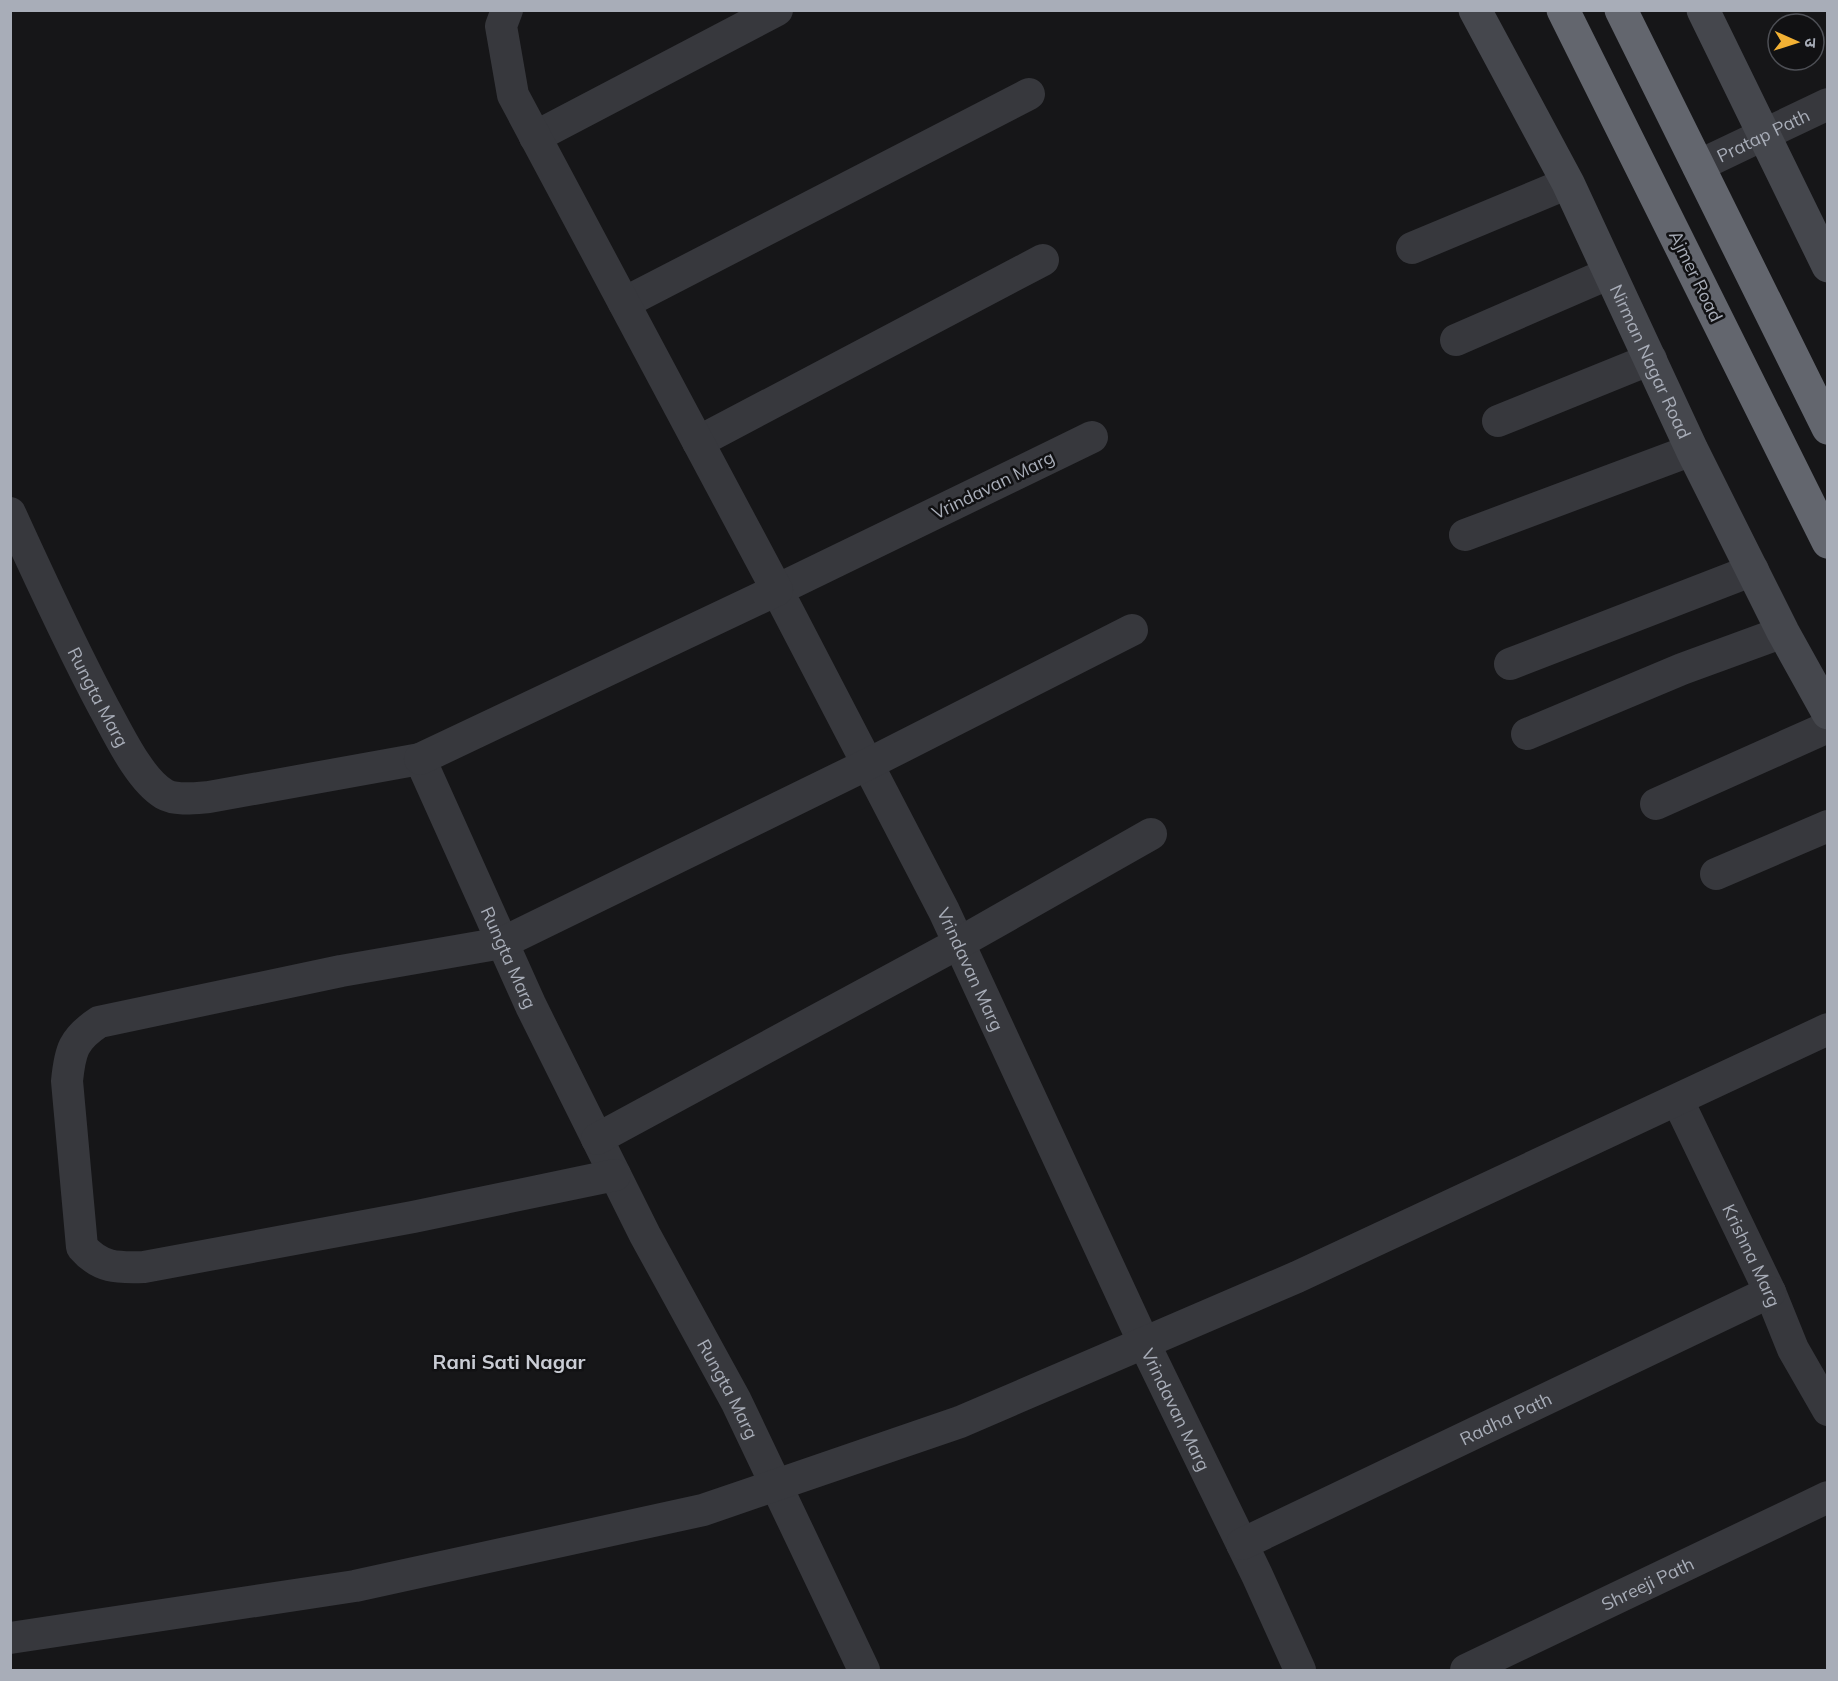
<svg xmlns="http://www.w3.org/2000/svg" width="1838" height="1681" font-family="Mulish,'Noto Sans Devanagari',sans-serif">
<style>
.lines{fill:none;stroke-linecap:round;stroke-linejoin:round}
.street{stroke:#37383d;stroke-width:32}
.secondary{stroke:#45474d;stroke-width:33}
.highway{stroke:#63666e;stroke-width:33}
.labels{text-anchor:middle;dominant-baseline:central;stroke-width:5;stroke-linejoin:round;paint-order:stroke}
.street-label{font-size:18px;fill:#a8adb8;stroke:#111113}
.neighbourhood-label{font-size:20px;font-weight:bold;fill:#c9ccd4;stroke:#111113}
</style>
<rect width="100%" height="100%" fill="#161618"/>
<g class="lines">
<g class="street">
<path d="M535 137 777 10"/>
<path id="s1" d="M1698 166 1828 104"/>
<path d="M1412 248 1568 183"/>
<path d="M624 303 1029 94"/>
<path d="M1456 340 1610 273"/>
<path d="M1498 421 1651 359"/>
<path id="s2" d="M1092 437 777 590 944 911 1144 1343 1257 1575 1300 1670"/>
<path d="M698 442 1043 260"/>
<path id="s3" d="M10 513C40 579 70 644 104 708 118 733 139 779 164 794 176 801 196 798 209 797L420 759 531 1006 645 1235 736 1401 864 1670"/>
<path d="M1465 535 1692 450"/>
<path d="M1510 664 1753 570"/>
<path d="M1527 734 1682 669 1783 632"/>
<path d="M420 759 777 590 513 95 501 26 507 10"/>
<path d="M1656 804 1828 727"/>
<path d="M1716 874 1828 826"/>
<path id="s4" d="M1678 1101 1770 1292 1793 1349 1828 1410"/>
<path d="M597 1139 959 943 1151 834"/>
<path d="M615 1175 413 1217 144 1267C117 1268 100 1268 82 1247L67 1081C70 1051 73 1039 99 1022L341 971 502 943 868 764 1132 630"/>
<path id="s5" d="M1242 1544 1770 1292"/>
<path d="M10 1638 355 1586 703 1510 960 1422 1297 1277 1828 1029"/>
<path id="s6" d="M1466 1670 1828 1497"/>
</g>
<g class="secondary">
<path id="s7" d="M1475 10 1568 183 1692 450 1783 632 1828 713"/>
<path d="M1703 10 1828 266"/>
</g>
<path class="highway" d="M1563 10 1828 542
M1621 10 1828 428"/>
</g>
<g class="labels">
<g class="street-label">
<text stroke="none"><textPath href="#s1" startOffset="72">Pratap Path</textPath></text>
<text transform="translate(1696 276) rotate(64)">Ajmer Road</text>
<text stroke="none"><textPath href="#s7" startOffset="393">Nirman Nagar Road</textPath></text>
<text transform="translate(993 485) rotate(-26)">Vrindavan Marg</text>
<text stroke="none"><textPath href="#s3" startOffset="204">Rungta Marg</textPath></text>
<text stroke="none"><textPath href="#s3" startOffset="800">Rungta Marg</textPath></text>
<text stroke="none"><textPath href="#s2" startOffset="776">Vrindavan Marg</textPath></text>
<text stroke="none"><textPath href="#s4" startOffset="171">Krishna Marg</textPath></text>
<text stroke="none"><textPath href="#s3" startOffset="1284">Rungta Marg</textPath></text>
<text stroke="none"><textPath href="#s2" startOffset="1262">Vrindavan Marg</textPath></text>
<text stroke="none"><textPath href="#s5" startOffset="292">Radha Path</textPath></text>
<text stroke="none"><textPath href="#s6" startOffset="201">Shreeji Path</textPath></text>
</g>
<g class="neighbourhood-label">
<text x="509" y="1361">Rani Sati Nagar</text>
</g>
</g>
<rect width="1838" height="1681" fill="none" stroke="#a8adb8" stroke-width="24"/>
<g transform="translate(1796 42) rotate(93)"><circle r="28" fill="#111113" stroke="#4d4f55" stroke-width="1.5"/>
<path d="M0-4.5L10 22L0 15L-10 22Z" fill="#f2b134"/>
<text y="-9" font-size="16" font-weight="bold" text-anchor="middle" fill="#a8adb8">उ</text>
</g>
</svg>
